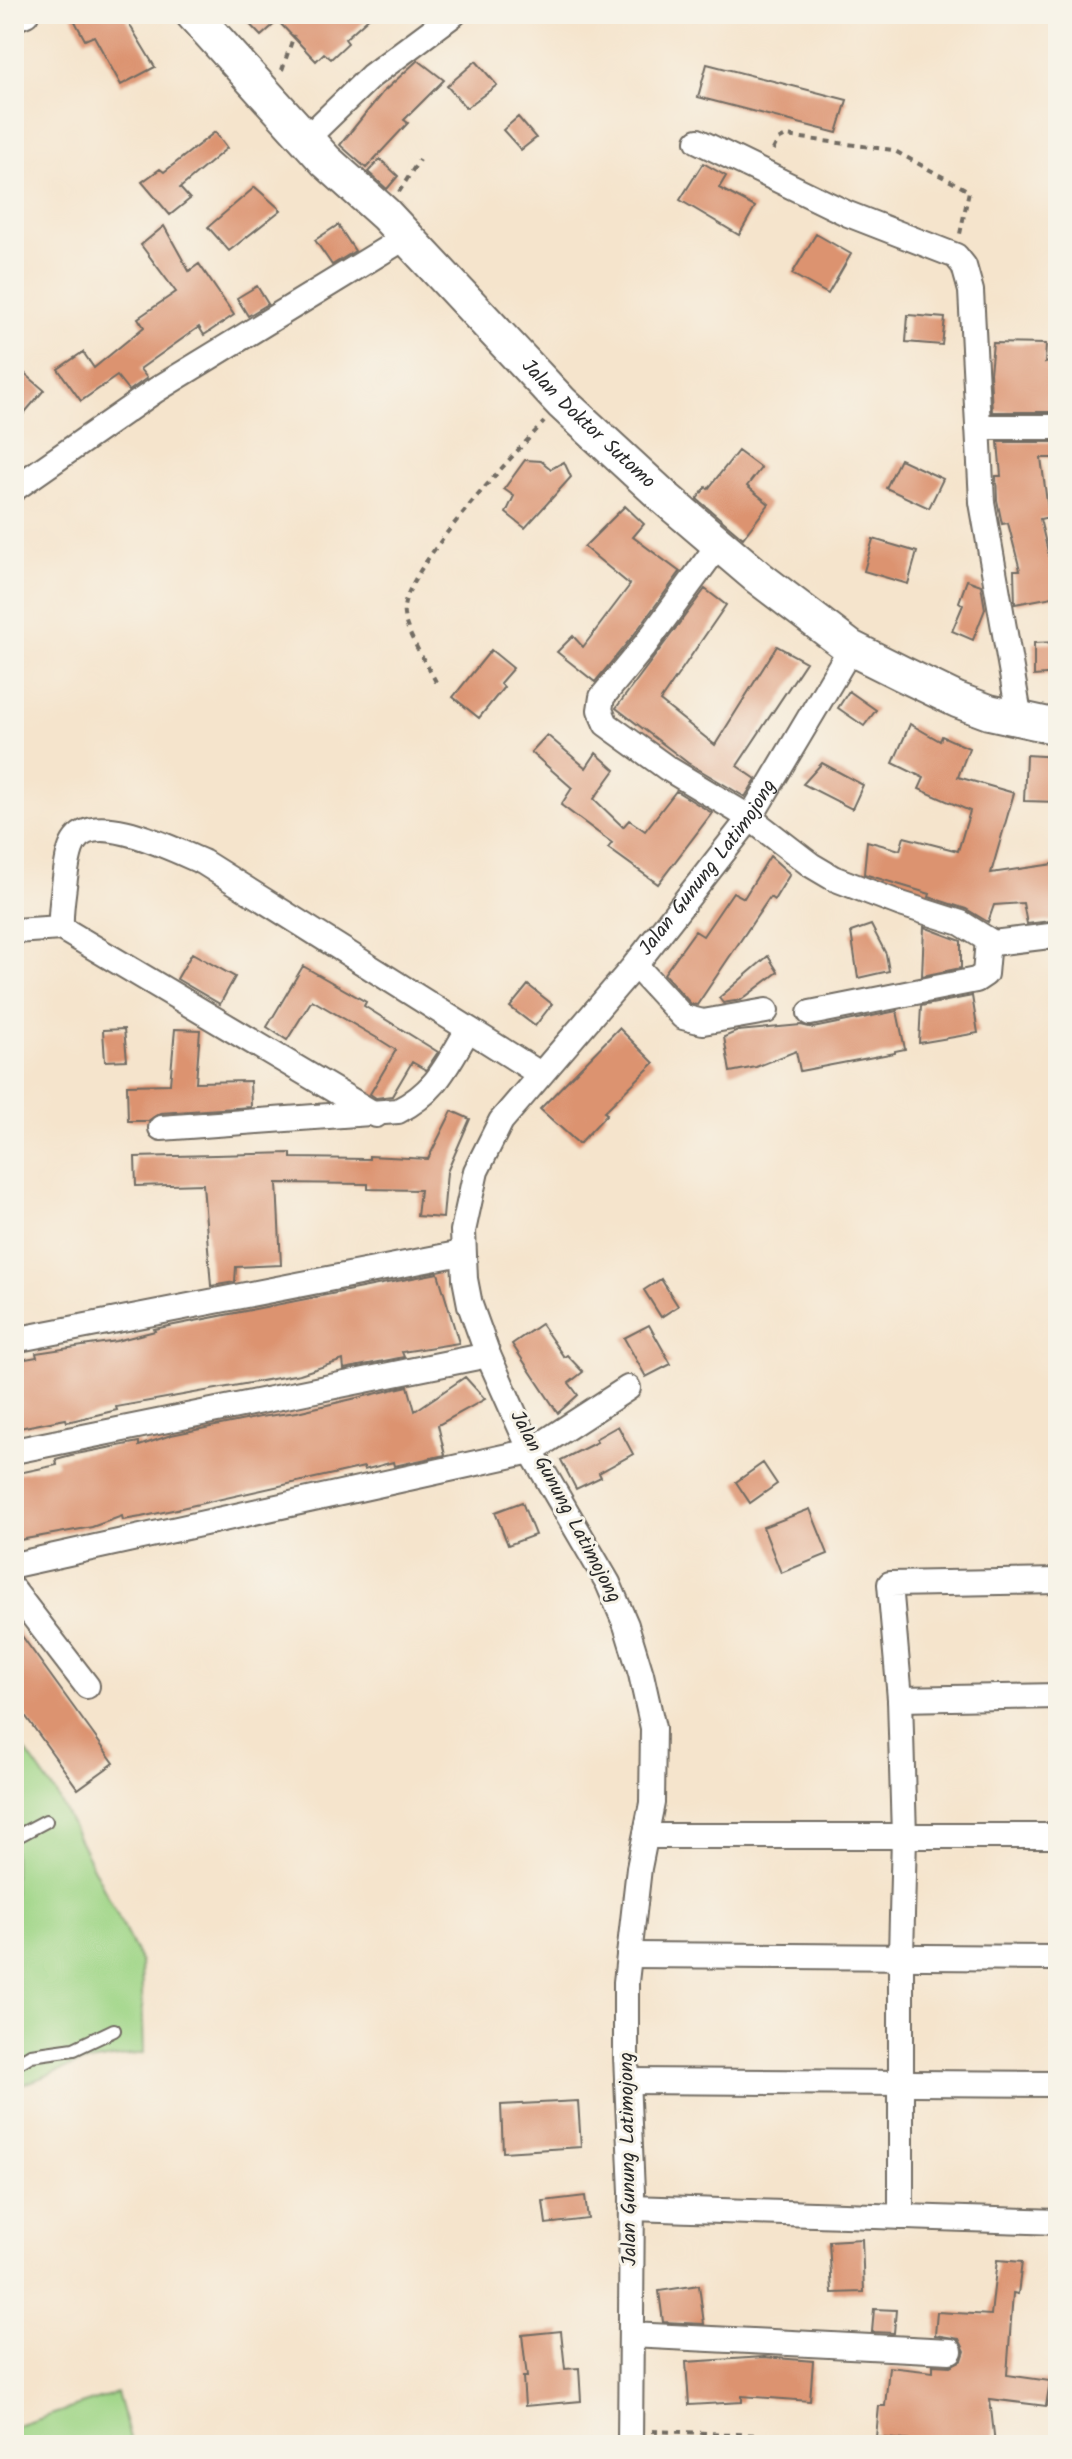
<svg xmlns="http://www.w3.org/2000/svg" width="1072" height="2459" font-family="Kalam,sans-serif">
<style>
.green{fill:#9fd586;stroke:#658058;stroke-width:2}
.building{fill:#dc936f}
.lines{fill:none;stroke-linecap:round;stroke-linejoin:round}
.lane-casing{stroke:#726c63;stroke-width:16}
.street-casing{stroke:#726c63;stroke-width:28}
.secondary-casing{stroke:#726c63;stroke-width:38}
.path{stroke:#726c63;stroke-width:4;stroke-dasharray:6 6;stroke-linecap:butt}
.lane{stroke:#fff;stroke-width:12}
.street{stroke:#fff;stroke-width:24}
.secondary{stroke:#fff;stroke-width:34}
.labels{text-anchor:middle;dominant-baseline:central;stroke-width:6;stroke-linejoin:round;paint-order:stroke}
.street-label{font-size:20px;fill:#2b2b2b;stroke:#f7f3e8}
</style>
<rect width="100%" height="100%" fill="#f7f3e8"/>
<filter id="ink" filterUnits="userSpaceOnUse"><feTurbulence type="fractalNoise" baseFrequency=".0125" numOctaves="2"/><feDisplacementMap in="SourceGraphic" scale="16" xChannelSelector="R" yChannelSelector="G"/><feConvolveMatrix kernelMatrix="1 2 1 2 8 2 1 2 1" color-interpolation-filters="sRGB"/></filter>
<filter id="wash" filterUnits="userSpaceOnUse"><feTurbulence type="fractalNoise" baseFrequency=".006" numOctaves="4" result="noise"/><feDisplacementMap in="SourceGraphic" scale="32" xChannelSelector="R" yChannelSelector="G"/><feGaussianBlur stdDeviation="1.8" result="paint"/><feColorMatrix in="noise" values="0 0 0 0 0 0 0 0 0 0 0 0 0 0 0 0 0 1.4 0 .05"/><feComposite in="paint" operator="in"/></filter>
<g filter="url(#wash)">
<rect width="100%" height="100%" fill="#f5e4cc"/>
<path class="green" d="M14 1734 56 1794 141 1962 144 2053 77 2064 14 2088Z
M117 2393 132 2445H14V2427Z"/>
<g id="blocks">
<path class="building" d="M71 14H123L155 67 121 85 94 36 85 40Z
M240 14H373L345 39 348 43 331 59 324 53 316 61 278 21 261 36Z
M418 60 444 80 404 120 408 123 366 168 340 145 382 93Z
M476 61 497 85 466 108 447 86Z
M707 64 847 100 837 133 698 97Z
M518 117 536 138 521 150 503 130Z
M215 132 227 148 180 188 190 199 170 215 142 182 160 169 164 172Z
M380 159 398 176 387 189 368 172Z
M703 163 726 176 719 188 755 207 739 235 680 200Z
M255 187 281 210 229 251 208 227Z
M338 225 355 251 332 265 315 240Z
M164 226 189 271 199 264 234 315 204 335 199 327 140 369 147 378 129 391 117 376 81 401 58 369 83 352 94 368 144 327 138 318 176 292 141 245Z
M816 234 851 254 828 294 792 274Z
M257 286 268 304 248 316 237 298Z
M908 315 945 318 942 345 906 342Z
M993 343 1046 344 1045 363 1058 359V412H992L990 373Z
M14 364 44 390 14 425Z
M998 442H1058V458H1041L1049 517 1040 519 1052 568H1056L1058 577V596L1015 604 1014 570H1020L1008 523 1002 524 997 500 996 476H1001Z
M738 451 761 468 747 486 769 504 743 538 697 499 706 487 708 489Z
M900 459 943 479 929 508 886 488Z
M525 460 541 461 551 469 564 462 571 477 525 528 506 513 514 496 504 489Z
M625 506 644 524 633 537 680 572 633 636 595 682 557 652 573 636 583 647 630 585 584 547Z
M873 539 917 552 908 584 864 571Z
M967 580 981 585 985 609 973 640 952 631 963 605 959 602Z
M705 589 726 605 660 701 715 745 777 646 806 662 737 766 756 779 745 797 688 763 616 708Z
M1058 642V674L1034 676V643Z
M491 650 513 668 500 683 504 687 479 718 453 697Z
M849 691 876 710 864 726 838 708Z
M910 724 940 741 942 736 969 748 958 777 1014 793 991 873 1054 864 1058 891V920L1027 924 1023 903 994 905 988 922 966 909 929 897 930 894 864 874 867 841 900 850 904 837 958 851 970 811 919 789 924 778 893 763Z
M547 735 586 768 596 753 615 770 594 799 623 827 629 820 645 831 676 791 712 813 658 884 608 848 612 843 561 805 572 788 531 752Z
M1026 755 1058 757V802L1024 801Z
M822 763 863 785 852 809 803 784Z
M770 856 790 874 774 900 770 897 697 1005 691 1004 664 974 695 931 703 936 733 892 744 898Z
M871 925 886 954 889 971 858 978 851 932Z
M924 927 961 941V968L922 976Z
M192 953 235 977 220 1004 177 979Z
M768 956 778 972 741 1000 723 1003 719 998Z
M303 966 366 1002 364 1006 438 1052 426 1070 412 1062 392 1096 376 1098 370 1094 396 1050 377 1038 312 1000 287 1040 267 1027Z
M528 985 552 1004 535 1026 510 1007Z
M972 996 978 1033 919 1043 921 1006Z
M897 1011 905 1049 895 1051V1053L800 1071 796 1051 756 1067 730 1072 724 1037 738 1031 801 1025 813 1028Z
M619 1028 654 1063 604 1112 607 1114 579 1144 540 1109Z
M124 1029 127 1060 105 1061 103 1030Z
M175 1029 200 1030 196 1082 250 1081 251 1107 160 1113 148 1121H128L127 1085 170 1084Z
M452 1111 470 1119 447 1172 443 1218 417 1216 420 1190 368 1189V1184L277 1183 281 1265 236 1267 235 1282 211 1286 203 1184 136 1186 135 1157 291 1153V1158L369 1159V1156L428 1159Z
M438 1273 459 1343 402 1352 404 1357 344 1369 343 1360 300 1374 116 1407 117 1410 67 1422 66 1419 14 1429V1361L37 1357 36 1353 116 1341 155 1331 154 1329Z
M661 1279 678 1306 661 1317 644 1290Z
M541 1324 564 1357 567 1355 583 1372 569 1383 578 1395 558 1413 512 1344Z
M649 1325 671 1364 646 1377 624 1338Z
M465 1377 485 1399 438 1425 445 1455 394 1466 393 1462 364 1470V1467L141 1517 123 1520 122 1516 92 1527 14 1541V1474L57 1465 56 1459 71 1455 139 1442V1446L171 1435 260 1417 297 1412 408 1386 415 1411Z
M618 1426 633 1454 599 1473 601 1477 576 1489 561 1460 597 1442 595 1439Z
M763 1463 777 1484 750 1503 736 1482Z
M522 1502 535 1535 508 1545 495 1512Z
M810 1509 828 1554 781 1573 763 1527Z
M14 1625 114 1763 78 1789 14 1700Z
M578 2101 581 2147 503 2152 501 2105Z
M585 2196 588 2219 546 2224 543 2201Z
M862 2239 864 2292 832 2293 829 2241Z
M997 2260 1022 2262 1018 2294 1013 2293 1007 2375 1050 2381 1046 2406 990 2399 995 2444 951 2445 876 2437 879 2406H885L889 2367 933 2372V2365L950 2366 962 2360 965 2351 959 2339 935 2335 937 2312 991 2315Z
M699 2285 704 2324 663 2322 659 2291Z
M874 2309 896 2310 894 2333 872 2332Z
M561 2331 565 2369 579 2368 581 2401 525 2406 523 2377H527L522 2335Z
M764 2357 813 2361 810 2401 742 2396V2402L689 2405 686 2362Z"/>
</g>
</g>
<g filter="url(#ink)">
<use href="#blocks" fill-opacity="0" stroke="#726c63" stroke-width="2"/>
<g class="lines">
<defs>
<path id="lane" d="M14 1838 46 1821
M14 2065 31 2055 74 2049 114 2030"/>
<g id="street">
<path d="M14 19 26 14"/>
<path d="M306 139 371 76 454 14"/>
<path d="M698 141 848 214 956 256 964 266 971 291 982 502 1020 720"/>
<path d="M978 427H1058"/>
<path d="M14 489 156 390 406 237"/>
<path d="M719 544 645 645 602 697 600 710 606 724 667 768 750 818 811 865 833 878 901 904 961 923 993 943 1058 935"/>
<path d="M14 931 61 928"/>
<path d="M635 965 683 1017 703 1022 766 1011"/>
<path d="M810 1013 976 980 985 974 988 940"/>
<path d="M376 1115 61 928C60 911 63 895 65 878 67 866 68 852 74 842 94 808 176 851 203 862L540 1074"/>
<path d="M161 1128 398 1111C437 1091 446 1066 468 1030"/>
<path d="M14 1340 462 1253"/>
<path d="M14 1451 488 1355"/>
<path d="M14 1565 531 1451 628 1388"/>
<path d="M14 1591 87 1686"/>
<path d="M900 1699 1058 1696"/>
<path d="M646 1836H1058"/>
<path d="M629 1955 1058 1958"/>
<path d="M627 2081 1058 2084"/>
<path d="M632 2208 1058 2222"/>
<path d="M901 2217V1955L904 1836 900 1699 890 1584 1058 1581"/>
<path d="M631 2335 950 2351"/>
<path id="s1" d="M630 2445 632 2192 626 2056V1982L639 1868 652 1803 653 1728 641 1674 626 1625 608 1583 531 1451 488 1355 470 1305 465 1279 463 1231 476 1171 501 1121 635 965 750 818 851 648"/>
</g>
<g id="secondary">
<path id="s2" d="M193 14 326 161 385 214 562 403 665 498 759 578 851 648 901 673 957 700 989 712 1058 727"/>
</g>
</defs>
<use href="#lane" class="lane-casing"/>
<use href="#street" class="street-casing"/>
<use href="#secondary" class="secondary-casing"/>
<path class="path" d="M282 70 294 35
M773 150 778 140 786 136 893 150 969 191 960 234
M399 192 419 160
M436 682C427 664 407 635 404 615 397 576 515 454 544 422
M652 2431 789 2436 911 2445"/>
<use href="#lane" class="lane"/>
<use href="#street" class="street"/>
<use href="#secondary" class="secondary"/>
</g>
</g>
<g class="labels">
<g class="street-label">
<text stroke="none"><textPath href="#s2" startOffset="570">Jalan Doktor Sutomo</textPath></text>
<text stroke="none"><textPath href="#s1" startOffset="1702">Jalan Gunung Latimojong</textPath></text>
<text transform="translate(565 1507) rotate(62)">Jalan Gunung Latimojong</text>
<text transform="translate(629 2159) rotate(-91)">Jalan Gunung Latimojong</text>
</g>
</g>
<rect width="1072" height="2459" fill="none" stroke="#f7f3e8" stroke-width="48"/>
</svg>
